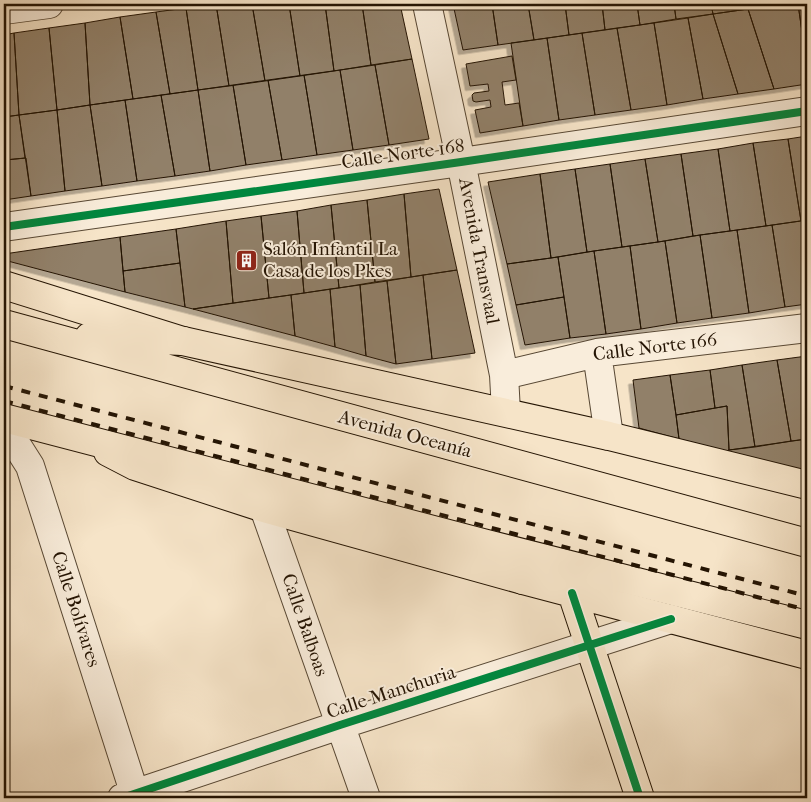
<svg xmlns="http://www.w3.org/2000/svg" width="811" height="802" font-family="'IM FELL French Canon',serif">
<style>
.building{fill:#918069;stroke:#241403;filter:url(#shadow)}
.lines{fill:none;stroke-linecap:round;stroke-linejoin:round}
.minor-casing{stroke:#584834;stroke-width:30}
.major-casing{stroke:#241403;stroke-width:30}
.highway-casing{stroke:#241403;stroke-width:30}
.minor{stroke:#f9eddb;stroke-width:28}
.major{stroke:#f6e4c8;stroke-width:28}
.highway{stroke:#f6e4c8;stroke-width:28}
.rail{stroke:#241403;stroke-width:4;stroke-dasharray:9 9;stroke-linecap:butt}
.cycleway-casing{stroke:#f9eddb;stroke-width:11}
.cycleway{stroke:#00873e;stroke-width:8}
.labels{text-anchor:middle;dominant-baseline:central;stroke-width:4;stroke-linejoin:round;paint-order:stroke}
.street-label{font-size:19px;fill:#241403;stroke:#f9eddb}
.poi-label{font-size:19px;fill:#241403;stroke:#f9eddb;text-anchor:start}
</style>
<defs>
<filter id="shadow"><feDropShadow dx="-4.5" dy="4.5" stdDeviation="0" flood-color="#0004"/></filter>
</defs>
<rect width="100%" height="100%" fill="#f6e4c8"/>
<filter id="stains"><feTurbulence type="fractalNoise" baseFrequency=".004" numOctaves="4"/><feColorMatrix values="0 0 0 0 .2 0 0 0 0 .09 0 0 0 0 .02 0 0 0 .5 -.17"/></filter>
<radialGradient id="worn" r=".72"><stop offset=".6" stop-color="#630" stop-opacity="0"/><stop offset="1" stop-color="#630" stop-opacity=".3"/></radialGradient>
<path class="building" d="M212 4H216L229 86 198 90 186 8Z
M216 4H252L265 81 229 86Z
M252 4H289L300 76 265 81Z
M289 4H325L334 71 300 76Z
M325 4H362L371 65 334 71Z
M362 4H400L412 59 371 65Z
M453 4H492L498 45 463 50Z
M492 4H528L534 40 498 45Z
M528 4H565L569 35 534 40Z
M565 4H602L605 30 569 35Z
M602 4H637L640 25 605 30Z
M637 4H674L676 19 640 25Z
M674 4H711L713 14 676 19Z
M711 4H747L748 9 713 14Z
M747 4H782L748 9Z
M782 4H798L807 66V84L774 89 748 9Z
M798 4H807V46H804Z
M186 8 198 90 170 94 156 12Z
M748 9 774 89 738 94 713 14Z
M156 12 170 94 133 99 120 17Z
M713 14 738 94 703 99 688 18Z
M120 17 133 99 90 105 85 23Z
M688 18 703 99 667 105 654 23Z
M85 23 90 105 57 110 49 28Z
M654 23 667 105 631 110 617 28Z
M49 28 57 110 19 115 14 33Z
M617 28 631 110 595 115 582 33Z
M14 33 19 115 4 117V35Z
M582 33 595 115 559 120 547 38Z
M547 38 559 120 523 126 511 43Z
M512 56 516 80 502 82 505 105 519 103 523 126 480 133 475 110 491 107 490 100 476 102 473 101 472 95 474 93 489 91 488 84 470 86 466 64Z
M412 59 429 139 389 145 375 65Z
M375 65 389 145 353 150 340 70Z
M340 70 353 150 317 155 304 75Z
M304 75 317 155 282 160 268 80Z
M268 80 282 160 246 165 233 85Z
M233 85 246 165 210 171 198 90Z
M198 90 210 171 175 176 161 95Z
M161 95 175 176 137 181 125 100Z
M125 100 137 181 102 186 90 105Z
M90 105 102 186 65 191 57 110Z
M57 110 65 191 31 196 19 115Z
M19 115 25 158 5 160V163H4V117Z
M807 136V220L801 221 788 139Z
M788 139 801 221 766 226 753 143Z
M753 143 766 226 730 231 718 149Z
M718 149 730 231 693 236 681 154Z
M681 154 693 236 658 242 645 159Z
M26 158 31 196 4 200 5 160Z
M645 159 658 242 622 247 610 164Z
M610 164 622 247 587 252 575 169Z
M575 169 587 252 551 258 540 174Z
M540 174 551 258 507 264 488 182Z
M439 189 457 270 411 277 404 194Z
M404 194 411 277 375 282 367 200Z
M367 200 375 282 339 288 331 205Z
M331 205 339 288 304 293 297 211Z
M297 211 304 293 269 298 261 216Z
M261 216 269 298 233 303 226 221Z
M807 220V304L785 307 772 225Z
M226 221 233 303 193 309 185 307 176 229Z
M772 225 785 307 749 313 737 230Z
M176 229 180 263 123 271 120 237Z
M737 230 749 313 712 318 700 235Z
M700 235 712 318 677 323 665 241Z
M120 237 125 292 4 260V254Z
M665 241 677 323 641 329 630 246Z
M630 246 641 329 606 334 594 251Z
M594 251 606 334 570 338 558 257Z
M558 257 564 297 516 305 507 264Z
M180 263 185 307 125 292 123 271Z
M457 270 475 353 432 359 423 275Z
M423 275 432 359 396 364 387 281Z
M387 281 396 364 366 356 360 285Z
M360 285 366 356 335 347 330 289Z
M330 289 335 347 295 336 291 295Z
M291 295 295 336 193 309 269 298Z
M564 297 570 338 525 345 516 305Z
M807 356V439L791 441 777 360Z
M777 360 791 441 755 447 742 365Z
M742 365 755 447 729 450 727 406 715 408 710 370Z
M710 370 715 408 676 415 670 375Z
M670 375 676 415 679 439 639 428 633 380Z
M727 406 729 450 726 451 679 439 676 415Z
M807 439V472L726 451 729 450Z"/>
<g class="lines">
<defs>
<path id="minor" d="M427 4 461 162 504 375 506 412
M4 10 49 4
M4 227 461 162 807 111
M597 353 609 436
M504 375 597 353 807 328
M4 425 30 466 136 798
M264 508 366 798
M122 798 340 725 671 619"/>
<path id="major" d="M4 285 183 341 609 436 807 485
M108 452 135 466 264 508 523 580 807 655
M572 593 640 798"/>
<path id="highway" d="M4 324 807 543
M89 337 183 341
M4 418 483 543 807 625
M523 580 590 581"/>
</defs>
<use href="#minor" class="minor-casing"/>
<use href="#major" class="major-casing"/>
<use href="#highway" class="highway-casing"/>
<use href="#minor" class="minor"/>
<use href="#major" class="major"/>
<use href="#highway" class="highway"/>
<path class="rail" d="M4 386 807 596
M4 401 807 610"/>
<defs>
<path id="cycleway" d="M4 227 461 162 807 111
M572 593 640 798
M122 798 340 725 671 619"/>
</defs>
<use href="#cycleway" class="cycleway-casing"/>
<use href="#cycleway" class="cycleway"/>
</g>
<defs>
<symbol id="building-square" viewBox="-11 -11 22 22"><rect x="-9" y="-9" width="18" height="18" rx="4" fill="#8f2418" stroke="#f9eddb"/><path d="M-4-6H4V6H1V3H-1V6H-4ZM-2.5-4.3h1.7v1.8h-1.7ZM.8-4.3h1.7v1.8H.8ZM-2.5-1h1.7V.8h-1.7ZM.8-1h1.7V.8H.8Z" fill="#fff"/></symbol>
</defs>
<g fill-rule="evenodd">
<use href="#building-square" x="234" y="248" width="25" height="25"/>
</g>
<g class="labels">
<g class="street-label">
<text transform="translate(403 154) rotate(-8)">Calle Norte 168</text>
<text transform="translate(479 251) rotate(79)">Avenida Transvaal</text>
<text transform="translate(655 347) rotate(-7)">Calle Norte 166</text>
<text transform="translate(405 434) rotate(15)">Avenida Oceanía</text>
<text transform="translate(76 609) rotate(72)">Calle Bolívares</text>
<text transform="translate(305 625) rotate(71)">Calle Balboas</text>
<text transform="translate(391 692) rotate(-18)">Calle Manchuria</text>
</g>
<g class="poi-label">
<text x="263" y="249">Salón Infantil La<tspan x="263" dy="22">Casa de los Pkes</tspan></text>
</g>
</g>
<rect width="811" height="802" fill="none" stroke="#f6e4c8" stroke-width="20"/>
<rect x="5" y="5" width="801" height="792" fill="none" stroke="#241403" stroke-width="2.5"/>
<rect x="10" y="10" width="791" height="782" fill="none" stroke="#241403"/>
<rect width="100%" height="100%" filter="url(#stains)"/>
<rect width="100%" height="100%" fill="url(#worn)"/>
</svg>
